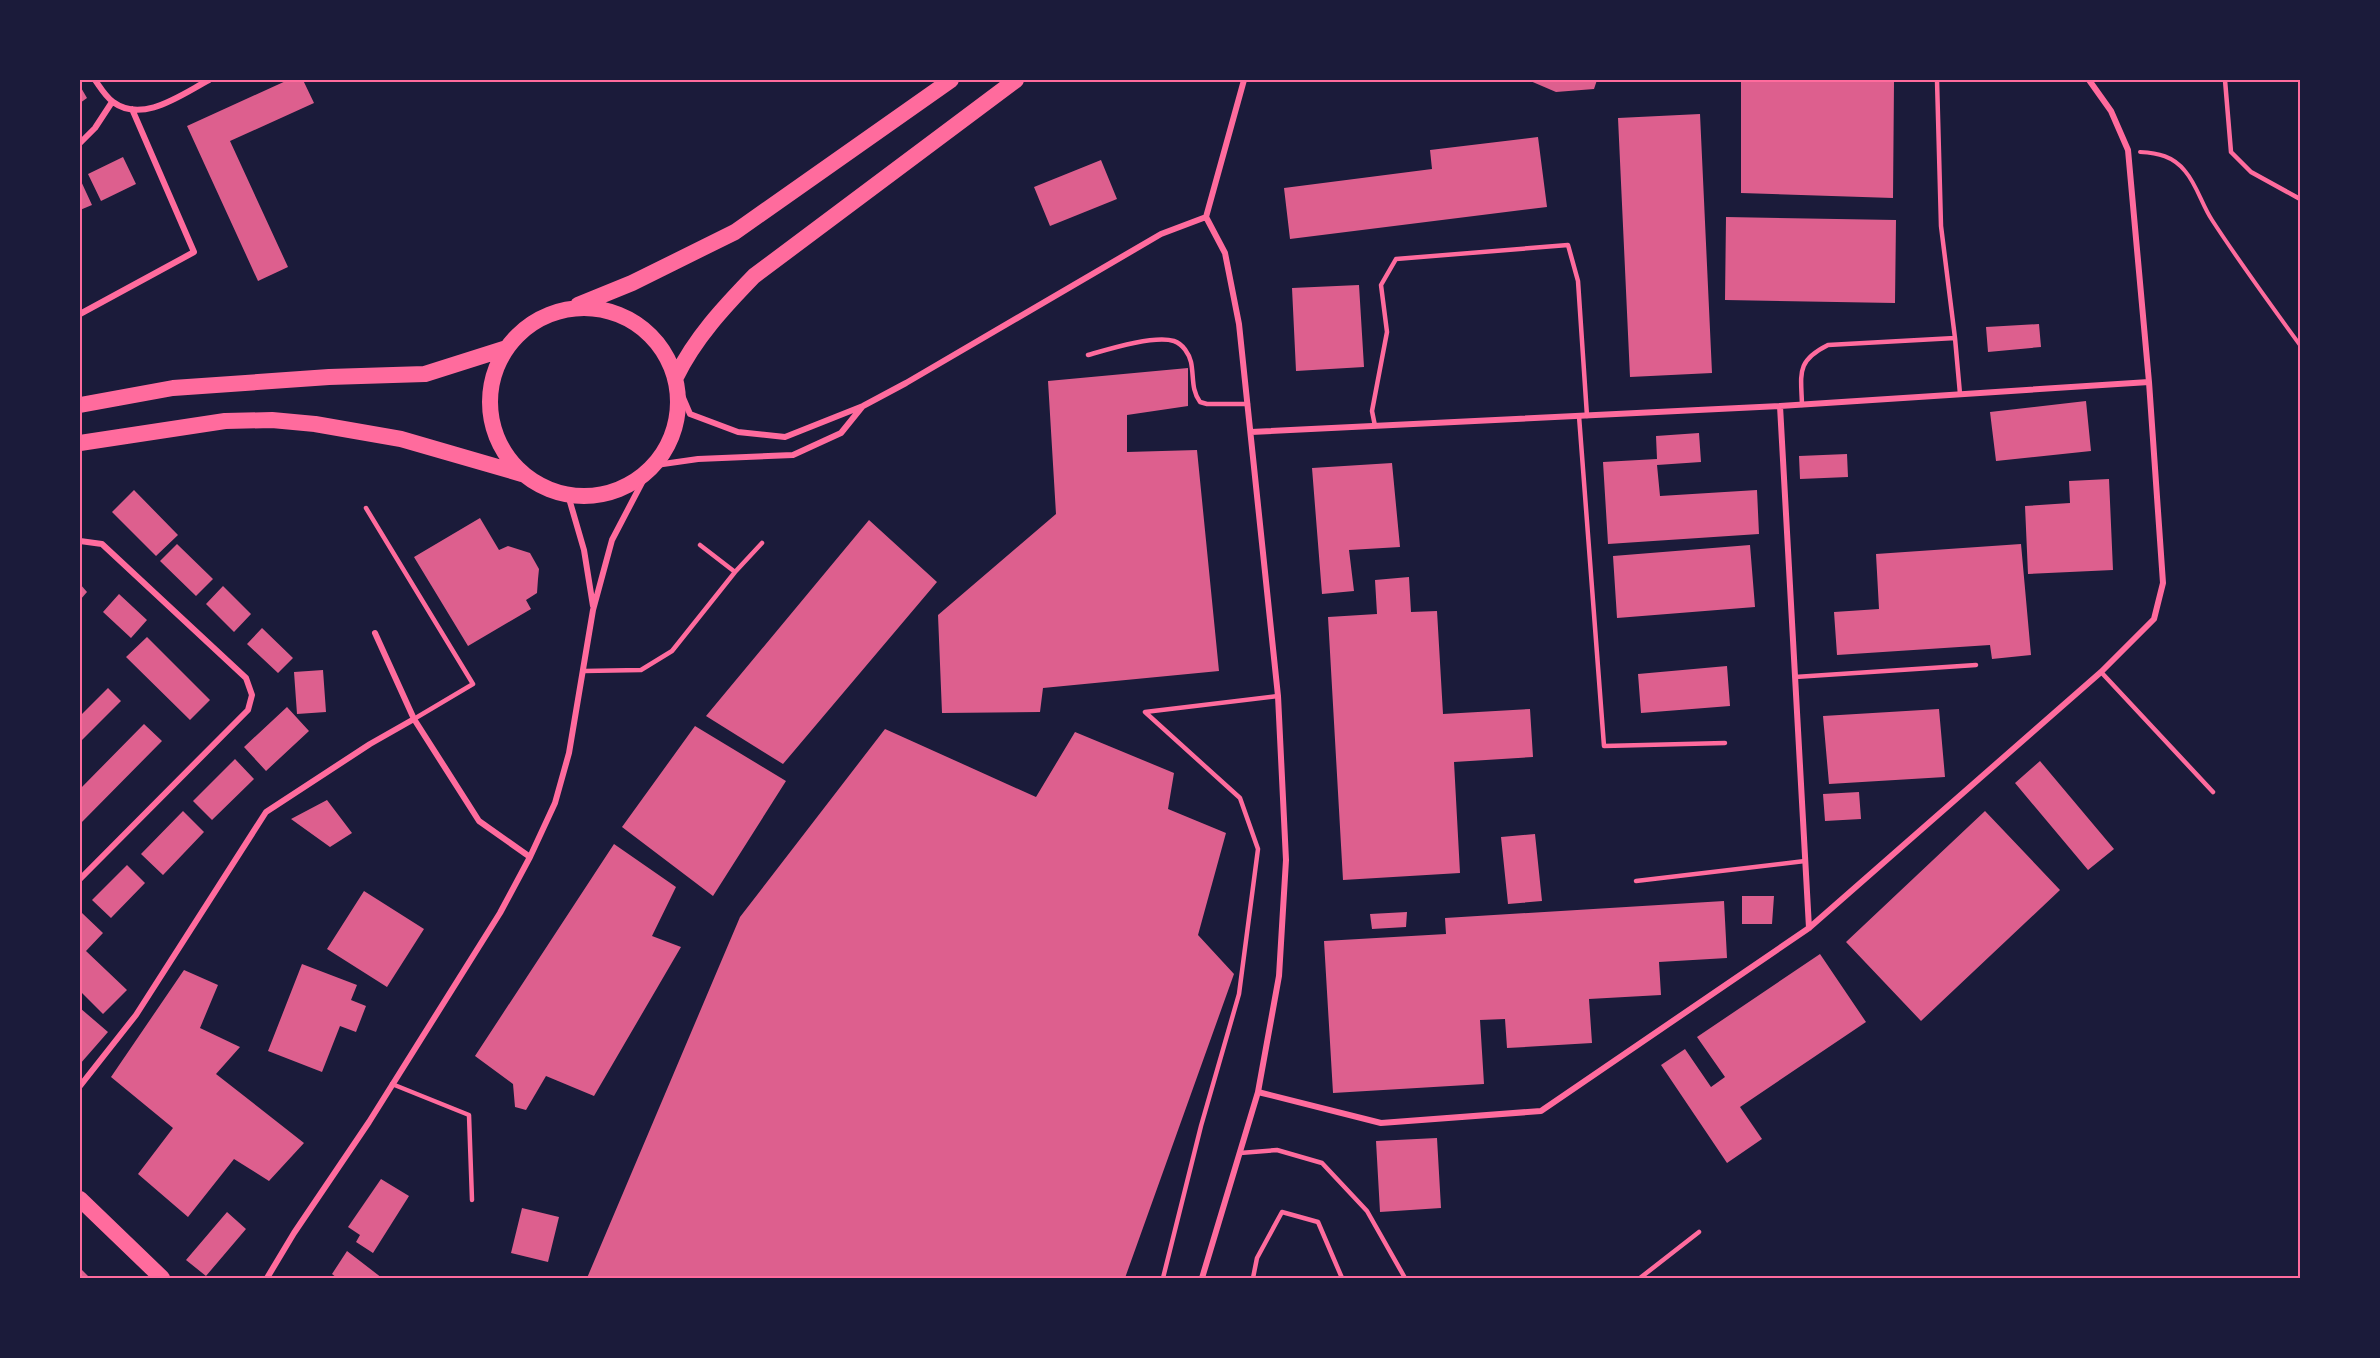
<svg xmlns="http://www.w3.org/2000/svg" width="2380" height="1358" font-family="'Open Sans',sans-serif">
<style>
.building{fill:#dd5f8e}
.lines{fill:none;stroke-linecap:round;stroke-linejoin:round}
.path{stroke:#ff6b9d;stroke-width:4}
.service{stroke:#ff6b9d;stroke-width:4.5}
.minor{stroke:#ff6b9d;stroke-width:6}
.trunk{stroke:#ff6b9d;stroke-width:16}
.neatline{fill:none;stroke:#ff6b9d;stroke-width:2}
</style>
<rect width="100%" height="100%" fill="#1b1b3a"/>
<path class="building" d="M288 80H303L314 103 230 141 288 267 258 281 187 126Z
M1528 80H1597L1594 89 1556 92Z
M1741 80 1894 82 1893 198 1741 193Z
M80 86 87 98 80 103Z
M1700 114 1712 373 1630 377 1618 118Z
M1538 137 1547 207 1290 239 1284 188 1432 169 1430 150Z
M123 157 136 184 101 201 88 174Z
M1101 160 1117 199 1050 226 1034 187Z
M80 179 92 205 80 210Z
M1726 217 1896 220 1895 303 1725 300Z
M1359 285 1364 367 1296 371 1292 288Z
M2039 324 2041 347 1988 352 1986 327Z
M1188 368V406L1127 415V452L1197 450 1219 671 1043 688 1040 712 942 713 938 615 1056 514 1048 381Z
M2086 401 2091 451 1996 461 1990 412Z
M1699 433 1701 462 1657 465 1660 496 1757 490 1759 534 1608 544 1603 462 1657 459 1656 436Z
M1847 454 1848 477 1800 479 1799 456Z
M1392 463 1400 547 1349 550 1354 591 1322 594 1312 468Z
M2109 479 2113 570 2028 574 2025 506 2070 503 2069 481Z
M134 490 178 535 156 556 112 512Z
M480 518 499 550 508 546 530 553 539 569 538 579 537 593 526 600 531 609 468 646 414 557Z
M869 520 937 582 783 764 706 716Z
M177 544 213 579 196 596 160 561Z
M2021 544 2031 655 1992 659 1990 645 1837 655 1834 612 1879 609 1876 554Z
M1750 545 1755 607 1617 618 1613 556Z
M1409 577 1411 612 1437 611 1443 714 1530 709 1533 757 1454 762 1460 873 1343 880 1328 617 1377 614 1375 580Z
M80 584 87 592 80 600Z
M223 586 251 614 234 632 206 604Z
M119 594 147 620 131 638 103 612Z
M262 628 293 658 278 673 247 644Z
M147 637 210 700 190 720 126 657Z
M1727 666 1730 706 1641 713 1638 674Z
M323 670 326 712 297 714 294 672Z
M108 688 121 701 80 742V716Z
M287 707 309 731 266 771 244 747Z
M1939 709 1945 777 1829 784 1823 716Z
M144 724 162 741 80 824V789Z
M695 726 786 781 713 896 622 827Z
M885 729 1036 797 1075 732 1174 773 1168 809 1226 833 1198 935 1234 974 1125 1278H587L740 917Z
M235 759 254 779 212 820 193 801Z
M2040 761 2114 849 2088 870 2015 783Z
M1859 792 1861 819 1825 821 1823 794Z
M327 800 352 833 330 847 291 819Z
M183 811 204 832 163 875 141 854Z
M1985 811 2060 890 1921 1021 1846 942Z
M1535 834 1542 901 1508 904 1501 837Z
M614 844 676 887 652 936 681 947 594 1096 546 1076 526 1110 515 1107 513 1084 475 1056Z
M127 865 145 883 111 918 92 900Z
M364 891 424 929 387 987 327 949Z
M1742 896H1774L1772 924H1742Z
M1724 901 1727 958 1659 962 1661 995 1589 999 1592 1043 1507 1048 1505 1019 1480 1020 1484 1084 1333 1093 1324 941 1446 934 1445 918Z
M1407 912 1406 927 1372 929 1370 914Z
M82 913 103 933 86 951 127 990 103 1014 80 991V916Z
M1820 954 1866 1022 1740 1107 1762 1139 1727 1163 1661 1065 1685 1049 1711 1087 1725 1077 1697 1037Z
M302 964 357 985 351 1000 366 1006 356 1032 340 1026 322 1072 268 1051Z
M184 970 218 985 200 1028 240 1047 216 1074 304 1143 269 1181 234 1159 188 1217 138 1174 173 1128 111 1077Z
M80 1008 108 1032 80 1064Z
M1437 1138 1441 1208 1380 1212 1376 1141Z
M381 1179 409 1196 373 1253 356 1242 360 1235 348 1227Z
M522 1208 559 1217 548 1262 511 1253Z
M227 1212 246 1229 206 1276 186 1260Z
M347 1251 382 1278H337L332 1274Z
M80 1268 90 1278H80Z"/>
<g class="lines">
<path class="path" d="M2140 152C2158 153 2173 156 2185 171 2197 185 2202 205 2212 220 2240 263 2270 304 2300 345"/>
<path class="service" d="M1937 80 1941 226 1955 338 1960 394
M2225 80 2231 152 2251 172 2300 199
M1088 355C1109 349 1154 335 1174 341 1183 344 1189 354 1191 362 1194 376 1191 390 1200 402L1207 404H1248
M1802 405C1801 373 1796 361 1828 345L1955 338
M1579 416 1604 746 1725 743
M1375 426 1372 411 1387 332 1381 285 1396 259 1568 245 1578 281 1587 416
M366 508 473 684 414 719
M700 545 735 572
M584 671 641 670 672 651 735 572 762 543
M2101 672 2213 792
M1795 677 1976 665
M1636 881 1805 861
M392 1084 469 1115 472 1200
M1240 1153 1277 1150 1322 1163 1367 1211 1405 1278
M1163 1278 1201 1126 1239 994 1258 849 1240 798 1145 712 1278 696
M1253 1278 1257 1258 1282 1212 1318 1222 1342 1278
M1640 1278 1699 1232"/>
<path class="minor" d="M95 80C100 87 105 96 113 102 143 124 182 94 209 80
M2089 80 2111 111 2128 150 2149 382
M80 143 95 128 112 102
M80 314 194 252 132 109
M678 386 690 414 738 432 785 437 863 406 906 383 1161 234 1206 217
M1780 406 1809 928
M1251 432 1780 406 2149 382 2163 583 2154 619 2101 672 1809 928 1541 1111 1381 1123 1258 1092
M656 465 698 459 793 455 841 433 862 407
M568 495 584 550 593 606
M80 541 102 544 246 678 252 695 248 710 80 879
M375 633 414 719 479 821 530 857
M80 1086 136 1015 266 812 370 744 414 719
M267 1278 294 1233 369 1122 500 913 530 857 555 803 569 753 593 610 612 540 647 473
M1202 1278 1258 1092 1279 976 1286 860 1278 696 1239 324 1225 253 1206 217 1244 80"/>
<path class="trunk" d="M578 305 632 283 735 232 951 80
M490 402a94 94 0 1 1 188 0a94 94 0 1 1-188 0Z
M676 377C695 338 724 307 754 276L1016 80
M80 405 173 388 329 377 425 374 507 348
M80 443 225 421 272 420 315 424 401 439 522 474
M80 1199 162 1278"/>
</g>
<rect width="2380" height="1358" fill="none" stroke="#1b1b3a" stroke-width="162"/>
<rect x="81" y="81" width="2218" height="1196" class="neatline"/>
</svg>
